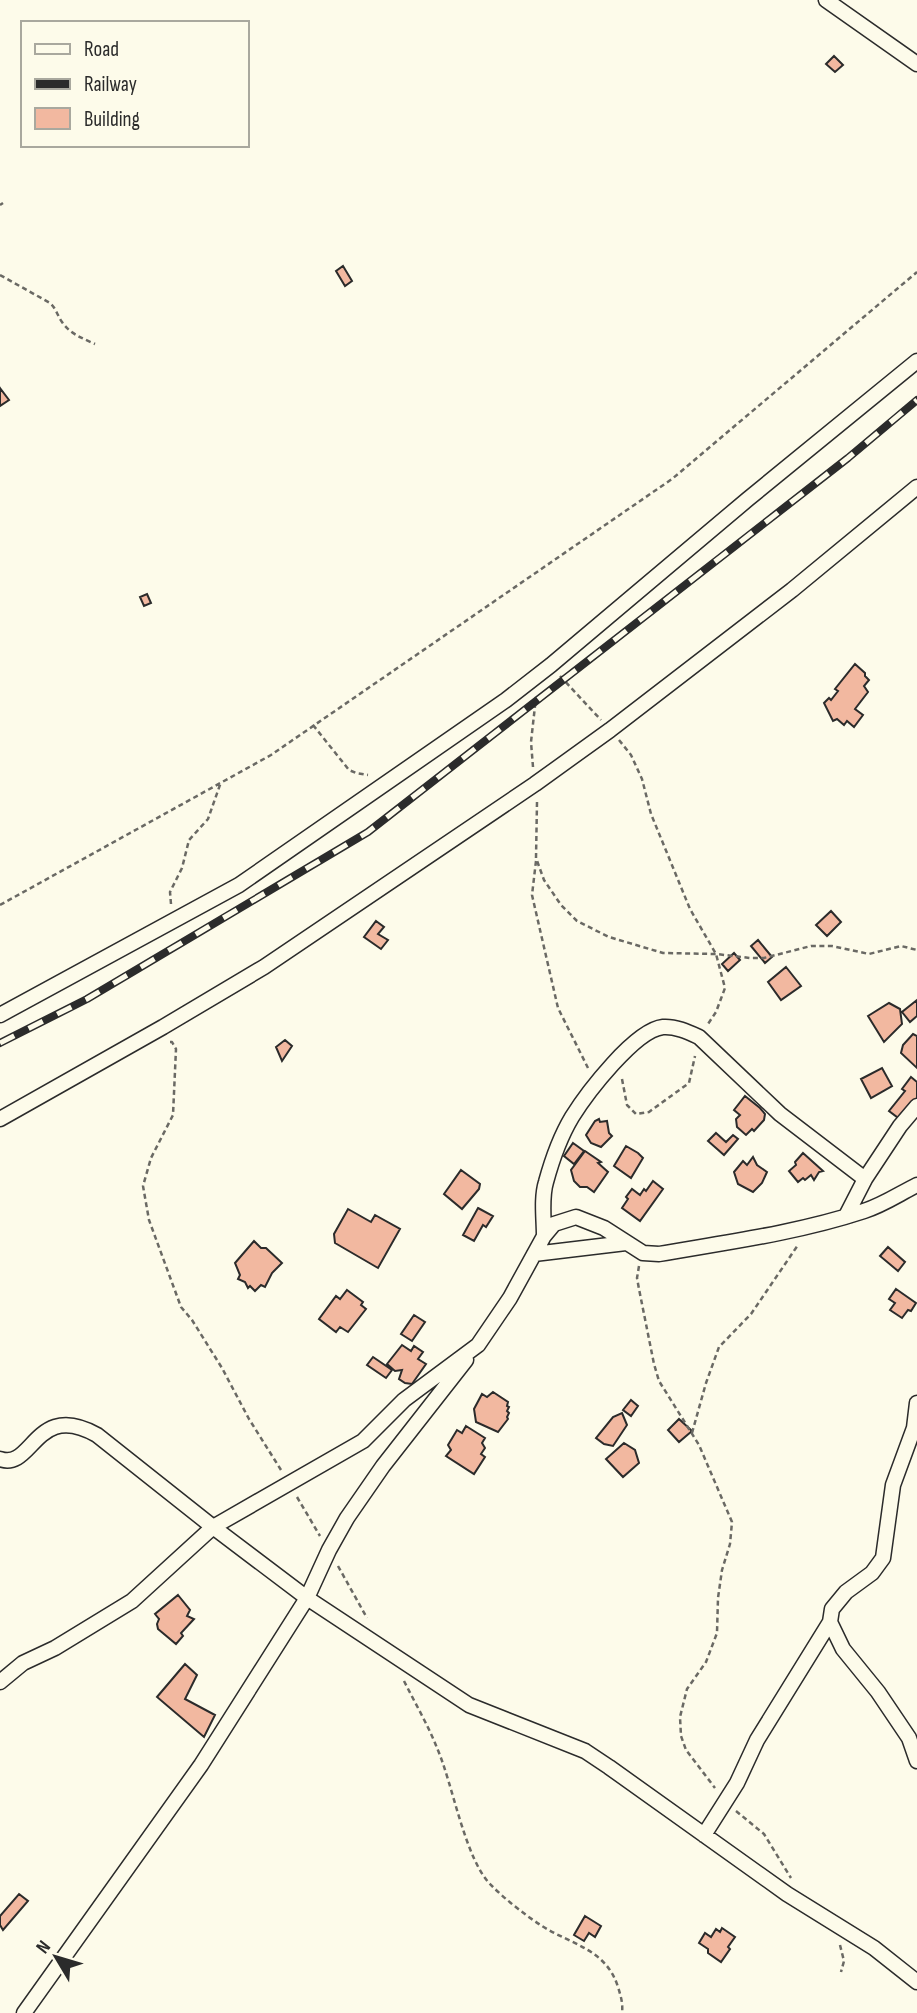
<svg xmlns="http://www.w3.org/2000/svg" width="917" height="2013" font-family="'Sofia Sans Condensed',sans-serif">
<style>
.building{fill:#f2b8a0;stroke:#2b2b2b;stroke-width:2}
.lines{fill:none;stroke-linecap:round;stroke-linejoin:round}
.street-casing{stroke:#2b2b2b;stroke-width:17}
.path{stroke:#6a6964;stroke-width:2.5;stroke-dasharray:5 3.5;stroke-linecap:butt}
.street{stroke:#fdfbea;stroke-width:14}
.rail-casing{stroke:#2b2b2b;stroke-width:8}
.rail{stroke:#fdfbea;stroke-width:5;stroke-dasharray:16;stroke-linecap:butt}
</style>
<rect width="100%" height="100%" fill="#fdfbea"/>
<path class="building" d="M834 56 843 65 835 72 826 64Z
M343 266 352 281 345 286 336 271Z
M0 388 9 400 0 406Z
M147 594 151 603 144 606 140 597Z
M855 664 865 673V676L869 680 864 686 868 692 855 709 863 715 854 727 847 721 844 725 837 719 833 721 824 703 829 698 831 700 838 691 835 689Z
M831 911 841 922 827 936 816 925Z
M376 921 384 927 378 934 388 940 381 949 364 937Z
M758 940 772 957 765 963 751 946Z
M734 953 740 960 728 971 722 964Z
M786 967 801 986 781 1000 768 982Z
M917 1000V1016L910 1022 902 1012Z
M889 1003 900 1009 902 1024 884 1042 868 1016Z
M913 1034 917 1036V1068L901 1053 903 1045Z
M285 1040 292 1046 282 1061 276 1047Z
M882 1068 892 1086 871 1098 861 1079Z
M911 1077 917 1082V1100L901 1120 889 1111 905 1091 902 1089Z
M745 1096 760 1108 765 1114 764 1120 754 1131 752 1129 746 1135 737 1127 736 1119 740 1115 734 1110Z
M599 1119 600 1122 607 1121 609 1133 612 1136 601 1147 591 1143 586 1135 595 1121Z
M716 1133 726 1142 733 1135 738 1139 724 1155 708 1141Z
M573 1143 584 1151 574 1164 564 1156Z
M626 1146 638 1153 643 1158 631 1178 614 1166Z
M585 1151 601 1162 598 1163 608 1172 594 1192 587 1187H580L574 1181 571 1170Z
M803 1153 823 1171 819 1172 814 1180 811 1175 805 1180 803 1178 798 1182 789 1171 796 1165 795 1162Z
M753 1157 757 1165 767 1172 762 1183 753 1192 738 1184 734 1172 743 1161 747 1165Z
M461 1170 480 1184 479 1189 462 1209 444 1194Z
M653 1181 663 1189 640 1221 622 1208 628 1199 626 1197 632 1189 640 1195 644 1189 646 1191Z
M478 1208 493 1216 486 1227 483 1225 474 1241 463 1235Z
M348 1209 371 1222 375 1215 400 1229 378 1268 335 1243 334 1234Z
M254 1241 261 1248H266L282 1263 272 1273 265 1287 261 1285 255 1291 250 1286 248 1288 245 1282 238 1279 240 1275 235 1263Z
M888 1247 905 1262 898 1271 880 1256Z
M896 1289 916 1303 911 1311 908 1310 902 1318 890 1310 895 1303 889 1299Z
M347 1290 363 1302 361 1305 366 1309 348 1332 340 1327 336 1332 319 1319 336 1296 340 1299Z
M414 1315 425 1322 412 1341 401 1334Z
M402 1345 411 1351 414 1346 423 1352 418 1359 426 1364 412 1384 405 1383 399 1379 402 1370 395 1371 387 1364Z
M373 1357 392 1370 386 1378 367 1365Z
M493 1392 508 1402 507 1406 509 1407 507 1411 509 1413 507 1417 508 1419 498 1432 476 1422 474 1409 482 1394 487 1397Z
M631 1400 638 1406 631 1416 623 1410Z
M622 1413 627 1425 613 1446 604 1444 596 1438 613 1417Z
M679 1419 692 1431 679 1442 668 1430Z
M466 1426 485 1438 482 1443 485 1448 481 1454 485 1457 474 1474 446 1456 451 1450 448 1445 457 1430 462 1433Z
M624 1443 635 1450 639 1463 623 1477 606 1459Z
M178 1595 190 1610 187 1616 194 1619 181 1633 183 1636 176 1644 158 1629 157 1624 159 1619 155 1614Z
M185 1664 197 1675 185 1699 215 1715 204 1737 157 1697Z
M19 1894 28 1901 3 1930 0 1925V1916Z
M585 1916 601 1926 595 1937 589 1933 584 1941 574 1935Z
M722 1928 735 1937 728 1947 730 1949 721 1962 708 1953V1949L699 1943 705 1933 711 1937 716 1929 720 1932Z"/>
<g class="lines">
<defs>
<path id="street" d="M826 0 917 64
M0 1015 239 885 506 700 551 665 748 499 917 361
M0 1119 163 1027 264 967 535 784 610 730 792 590 917 487
M865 1179 900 1126 917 1106
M544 1236C544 1219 541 1198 546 1182 552 1160 560 1137 572 1117 587 1093 635 1030 663 1027 675 1026 688 1032 699 1037L780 1114 865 1179 846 1216
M534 1254 626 1243
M917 1403 914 1428 893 1485 883 1558 872 1573 846 1592 832 1609 830 1622 843 1649 878 1692 909 1738 917 1761
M0 1459C33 1471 35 1400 97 1435L213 1527 307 1598 469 1705 585 1751 609 1767 787 1894 874 1948 917 1982
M0 1682 23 1663 55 1648 132 1601 213 1527 363 1441 404 1400 478 1345 510 1298 544 1236 554 1224 576 1217 604 1228 643 1253 659 1254C728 1242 797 1233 864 1211 883 1205 899 1194 917 1185
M704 1835 737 1783 757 1740 830 1622
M24 2013 201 1765 307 1598 329 1550 347 1518 383 1466 466 1360"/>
</defs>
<use href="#street" class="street-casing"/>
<path class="path" d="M0 205 3 203
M0 275 50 303C56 308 57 315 62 322 70 334 82 338 95 344
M560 676 601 720
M313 725 349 770 356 773 368 775
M619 740 631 755 642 779 651 814 690 909 716 954 725 988 716 1012 708 1024
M533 767 531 742 536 697
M537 802 536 858 544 880 561 905 577 921 609 937 663 953 716 954 750 958H764L811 946H832L869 954 901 946 917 950
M536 861 532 895 558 1008 588 1068
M171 904 170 892 182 868 189 840 208 819 221 782
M0 905 271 755 672 479 917 272
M170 1042H172L176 1049 173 1115 151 1158 143 1186 149 1220 181 1307 192 1320 222 1368 249 1419 281 1470
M622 1079 627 1105 636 1114 649 1112 689 1083 695 1056
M639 1266 637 1278 639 1289 654 1364 659 1381 699 1445 732 1522 730 1544 722 1570 718 1598 717 1633 706 1662 687 1689 680 1717 681 1736 686 1750 715 1788
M692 1433 706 1383 719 1347 751 1314 798 1245
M297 1497 320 1536
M338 1566 367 1618
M404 1681C415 1703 428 1725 437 1748 453 1784 465 1861 492 1886 506 1900 525 1915 542 1926 572 1945 606 1949 618 1987 621 1997 623 2003 622 2013
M736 1811 764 1834 791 1878
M840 1945 844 1961 841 1972"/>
<use href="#street" class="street"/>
<defs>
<path id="rail" d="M0 1043 87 999 368 832 848 458 917 400"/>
</defs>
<use href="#rail" class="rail-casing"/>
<use href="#rail" class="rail"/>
</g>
<rect x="21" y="21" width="228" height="126" fill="#fdfbea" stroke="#a9a89e" stroke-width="2"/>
<rect x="35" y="44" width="35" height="10" fill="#fdfbea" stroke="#a9a89e" stroke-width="2"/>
<text x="84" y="56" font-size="21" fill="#2b2b2b">Road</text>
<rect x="35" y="79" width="35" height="10" fill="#2b2b2b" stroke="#a9a89e" stroke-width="2"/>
<text x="84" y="91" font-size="21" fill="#2b2b2b">Railway</text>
<rect x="35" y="108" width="35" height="21" fill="#f2b8a0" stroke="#a9a89e" stroke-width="2"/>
<text x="84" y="126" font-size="21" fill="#2b2b2b">Building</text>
<g transform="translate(56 1957) rotate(308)" stroke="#fdfbea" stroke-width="5" paint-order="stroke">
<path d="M0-5L12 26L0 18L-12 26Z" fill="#2b2b2b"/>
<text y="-10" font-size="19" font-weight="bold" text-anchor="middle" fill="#2b2b2b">N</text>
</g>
</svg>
